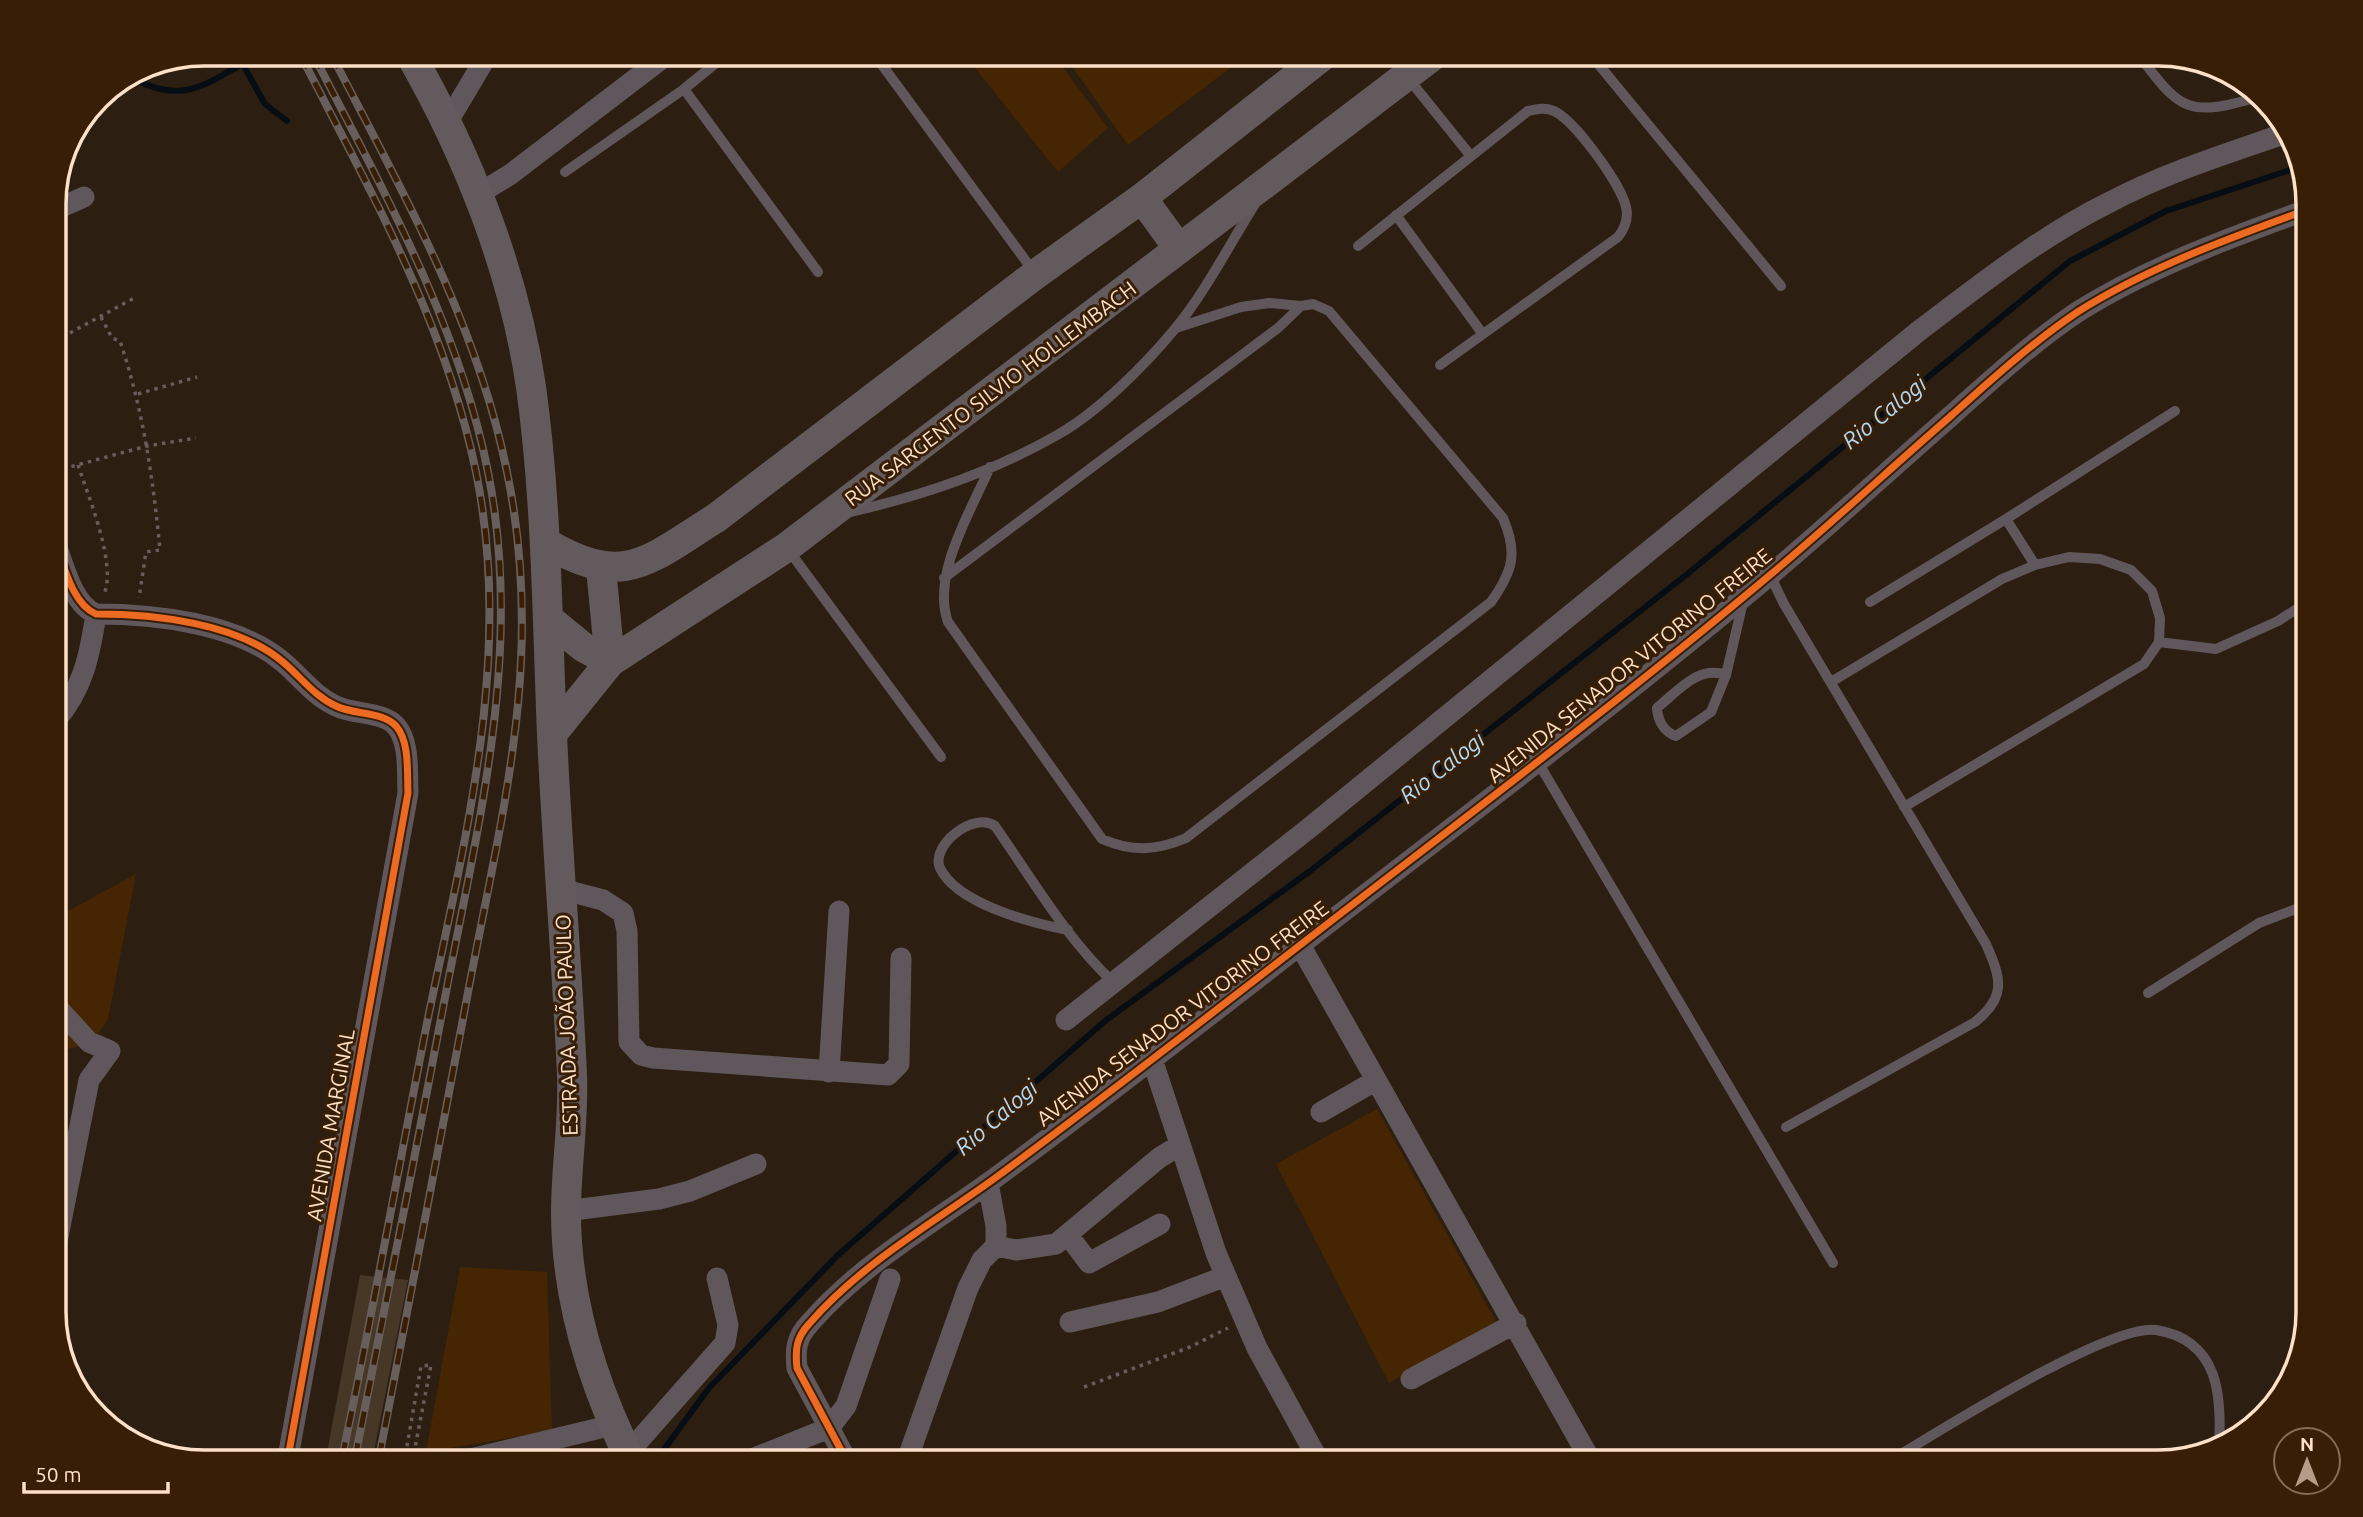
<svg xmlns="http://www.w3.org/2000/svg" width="2363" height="1517" font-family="Ubuntu,sans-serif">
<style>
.green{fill:#462602}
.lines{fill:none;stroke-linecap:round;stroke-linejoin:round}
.stream{stroke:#060d14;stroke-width:6}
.building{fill:#463727}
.path{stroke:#665d5c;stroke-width:3.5;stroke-dasharray:3.5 5;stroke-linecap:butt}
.service{stroke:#5f575c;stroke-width:10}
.minor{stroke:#5f575c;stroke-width:21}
.secondary{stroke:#625a5c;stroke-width:30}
.rail-casing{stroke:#685f5c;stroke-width:8}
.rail{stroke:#371e05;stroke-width:5;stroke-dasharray:16;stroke-linecap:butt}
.cycleway-casing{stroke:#371e05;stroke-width:11}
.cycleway{stroke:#ed6a23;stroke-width:7}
.labels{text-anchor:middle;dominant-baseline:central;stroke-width:6;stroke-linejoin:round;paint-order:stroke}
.street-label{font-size:21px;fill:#fde0c8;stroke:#371e05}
.water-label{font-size:23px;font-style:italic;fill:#b1dafa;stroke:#371e05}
.rim{fill:none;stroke:#fde0c8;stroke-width:3.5}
</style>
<rect width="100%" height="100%" fill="#2c1e10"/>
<path class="green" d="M964 54H1053L1108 128 1058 172Z
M1063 54H1249L1128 145Z
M136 874 108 1019C96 1041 79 1050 55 1050V918Z
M1377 1109 1497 1323 1389 1383 1276 1164Z
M460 1267 547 1272 552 1431 426 1452Z"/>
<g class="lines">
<path class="stream" d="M237 54 265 104 287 121
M130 77C178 103 199 89 242 64
M654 1463 709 1388 838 1255 1105 1021 1310 871 1686 575 2070 261 2166 211 2299 167"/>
</g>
<path class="building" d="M360 1275 408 1280 372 1461 327 1453Z"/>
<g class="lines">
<path class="path" d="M101 317 112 338 120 341C143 409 153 478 160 550L146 552 139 598
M55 341 136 297
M138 394 197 377
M78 465C88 496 117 564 104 594
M55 471 147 446 196 438
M1084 1387 1190 1347 1228 1328
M317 1463 320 1452 394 1463
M404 1463 421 1366 431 1365 412 1463"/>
<path class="service" d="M874 54 1034 272
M1590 54 1781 286
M2138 54C2180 110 2187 118 2258 97
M1408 78 1470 155
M684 89 818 272
M565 172 684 89 727 54
M1396 215 1482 333
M1358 246 1528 111C1537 109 1546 107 1554 111 1575 121 1621 184 1626 207 1629 219 1625 228 1618 237L1440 365
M990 467C971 511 931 575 948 622L1102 839C1132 852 1156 851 1186 838L1491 602C1513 571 1518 553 1503 518L1329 311 1313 304 1301 306 1269 303 1241 307 1176 328
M850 512C922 496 995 471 1059 434 1099 411 1145 365 1174 330 1205 293 1229 245 1255 204
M2006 519 2175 411
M787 548 941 757
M1770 575 1784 604 1986 944C2001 978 2007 997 1975 1022L1786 1127
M944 578 1278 328 1301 306
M1870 602 2006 519 2035 565
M2159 642 2216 649 2278 621 2309 601
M1726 675C1698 665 1678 691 1657 708 1658 721 1664 732 1676 736L1711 712 1726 675 1743 602
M1831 682 2002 579 2035 565 2069 557 2100 559 2131 570 2152 591 2160 618 2159 642 2144 664 1904 807
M1539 764 1833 1263
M1068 930C1032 923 957 904 940 868 930 846 973 811 995 826 1032 879 1066 938 1113 982
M2148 993 2259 923 2309 904
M2300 1095 2309 1018
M1891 1460C1938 1432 2110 1323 2156 1330 2219 1340 2222 1396 2219 1446"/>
<path class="minor" d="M447 123 488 54
M480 193 511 174 668 54
M55 210 84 197
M55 542C64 565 72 604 96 614 154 614 237 623 283 662 301 677 314 696 336 706 354 715 382 711 396 726 410 742 407 773 408 793L287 1463
M55 721C83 690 90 654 96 614
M561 889 603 900 623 913 627 931 629 1042 641 1055 653 1058 888 1075 899 1064 901 958
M1300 945 1592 1463
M55 1005 89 1042 110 1051 89 1080 55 1252
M1066 1020 1308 829 1920 330C1981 284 2041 236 2110 202 2167 172 2229 153 2289 132
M1152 1059 1216 1253 1257 1348 1320 1463
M829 1072 839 911
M1321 1112 1375 1081
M566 1211 659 1199 690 1191 756 1164
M1068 1235 1089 1263 1160 1224
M996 1246 1016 1250 1056 1244 1159 1158 1180 1145
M1070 1322 1158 1302 1226 1276
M1411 1379 1516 1323
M627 1454 725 1343 728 1325 717 1278
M454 1463 613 1425
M742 1463 829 1428 846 1406 890 1279
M848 1463 797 1368C795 1350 796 1338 809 1324 860 1265 928 1226 991 1181 1085 1112 1176 1041 1268 970 1436 839 1607 712 1770 575 1832 523 1891 468 1952 415 1992 379 2034 341 2079 311 2149 267 2232 237 2309 209
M906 1463 968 1288 982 1260 996 1246V1226L988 1183"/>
<path class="secondary" d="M410 54C468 155 514 271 531 387 547 502 547 618 552 734 557 848 567 961 572 1075 574 1121 566 1166 566 1212 566 1300 593 1385 632 1463
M1142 198 1179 249
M546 543C625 589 647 561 716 518L1036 274 1142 198 1325 54
M601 568 610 662
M549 619 583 647 610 662
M552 734 610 662 787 547 1435 54"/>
<defs>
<path id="rail" d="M300 54C369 189 445 321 476 472 514 658 464 841 427 1023 398 1170 372 1317 341 1463
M313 54C382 189 458 321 488 472 523 647 480 816 447 987 417 1146 386 1304 354 1463
M331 54C401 189 477 322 507 472 545 656 503 808 469 987 439 1146 409 1304 378 1463"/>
</defs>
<use href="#rail" class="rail-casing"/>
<use href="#rail" class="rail"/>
<defs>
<path id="cycleway" d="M55 542C64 565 72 604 96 614 154 614 237 623 283 662 301 677 314 696 336 706 354 715 382 711 396 726 410 742 407 773 408 793L287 1463
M848 1463 797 1368C795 1350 796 1338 809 1324 860 1265 928 1226 991 1181 1085 1112 1176 1041 1268 970 1436 839 1607 712 1770 575 1832 523 1891 468 1952 415 1992 379 2034 341 2079 311 2149 267 2232 237 2309 209"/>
</defs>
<use href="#cycleway" class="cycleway-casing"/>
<use href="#cycleway" class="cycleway"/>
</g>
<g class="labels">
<g class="street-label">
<text transform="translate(990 393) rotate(-37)">RUA SARGENTO SILVIO HOLLEMBACH</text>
<text transform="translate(1629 665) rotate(-39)">AVENIDA SENADOR VITORINO FREIRE</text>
<text transform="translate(1182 1013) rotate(-37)">AVENIDA SENADOR VITORINO FREIRE</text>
<text transform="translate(566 1025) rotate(-92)">ESTRADA JOÃO PAULO</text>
<text transform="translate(330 1125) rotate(-80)">AVENIDA MARGINAL</text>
</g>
<g class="water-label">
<text transform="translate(1884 412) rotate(-39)">Rio Calogi</text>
<text transform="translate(1442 767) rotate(-38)">Rio Calogi</text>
<text transform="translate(996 1117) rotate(-41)">Rio Calogi</text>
</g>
</g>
<path d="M0 0H2363V1517H0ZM204 66H2158A138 138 0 0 1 2296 204V1312A138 138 0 0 1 2158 1450H204A138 138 0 0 1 66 1312V204A138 138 0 0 1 204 66Z" fill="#371e05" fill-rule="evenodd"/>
<path class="rim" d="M204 66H2158A138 138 0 0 1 2296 204V1312A138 138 0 0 1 2158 1450H204A138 138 0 0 1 66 1312V204A138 138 0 0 1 204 66Z"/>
<g transform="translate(2307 1461)"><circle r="33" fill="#371e05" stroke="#866c53" stroke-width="2"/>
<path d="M0-5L12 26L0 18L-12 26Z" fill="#b49c88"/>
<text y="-10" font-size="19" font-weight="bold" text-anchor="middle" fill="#fde0c8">N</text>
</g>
<path d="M24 1482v10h144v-10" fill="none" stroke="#fde0c8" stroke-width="3.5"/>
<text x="35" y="1482" font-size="21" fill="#fde0c8" stroke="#371e05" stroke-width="5" paint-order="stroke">50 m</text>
</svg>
